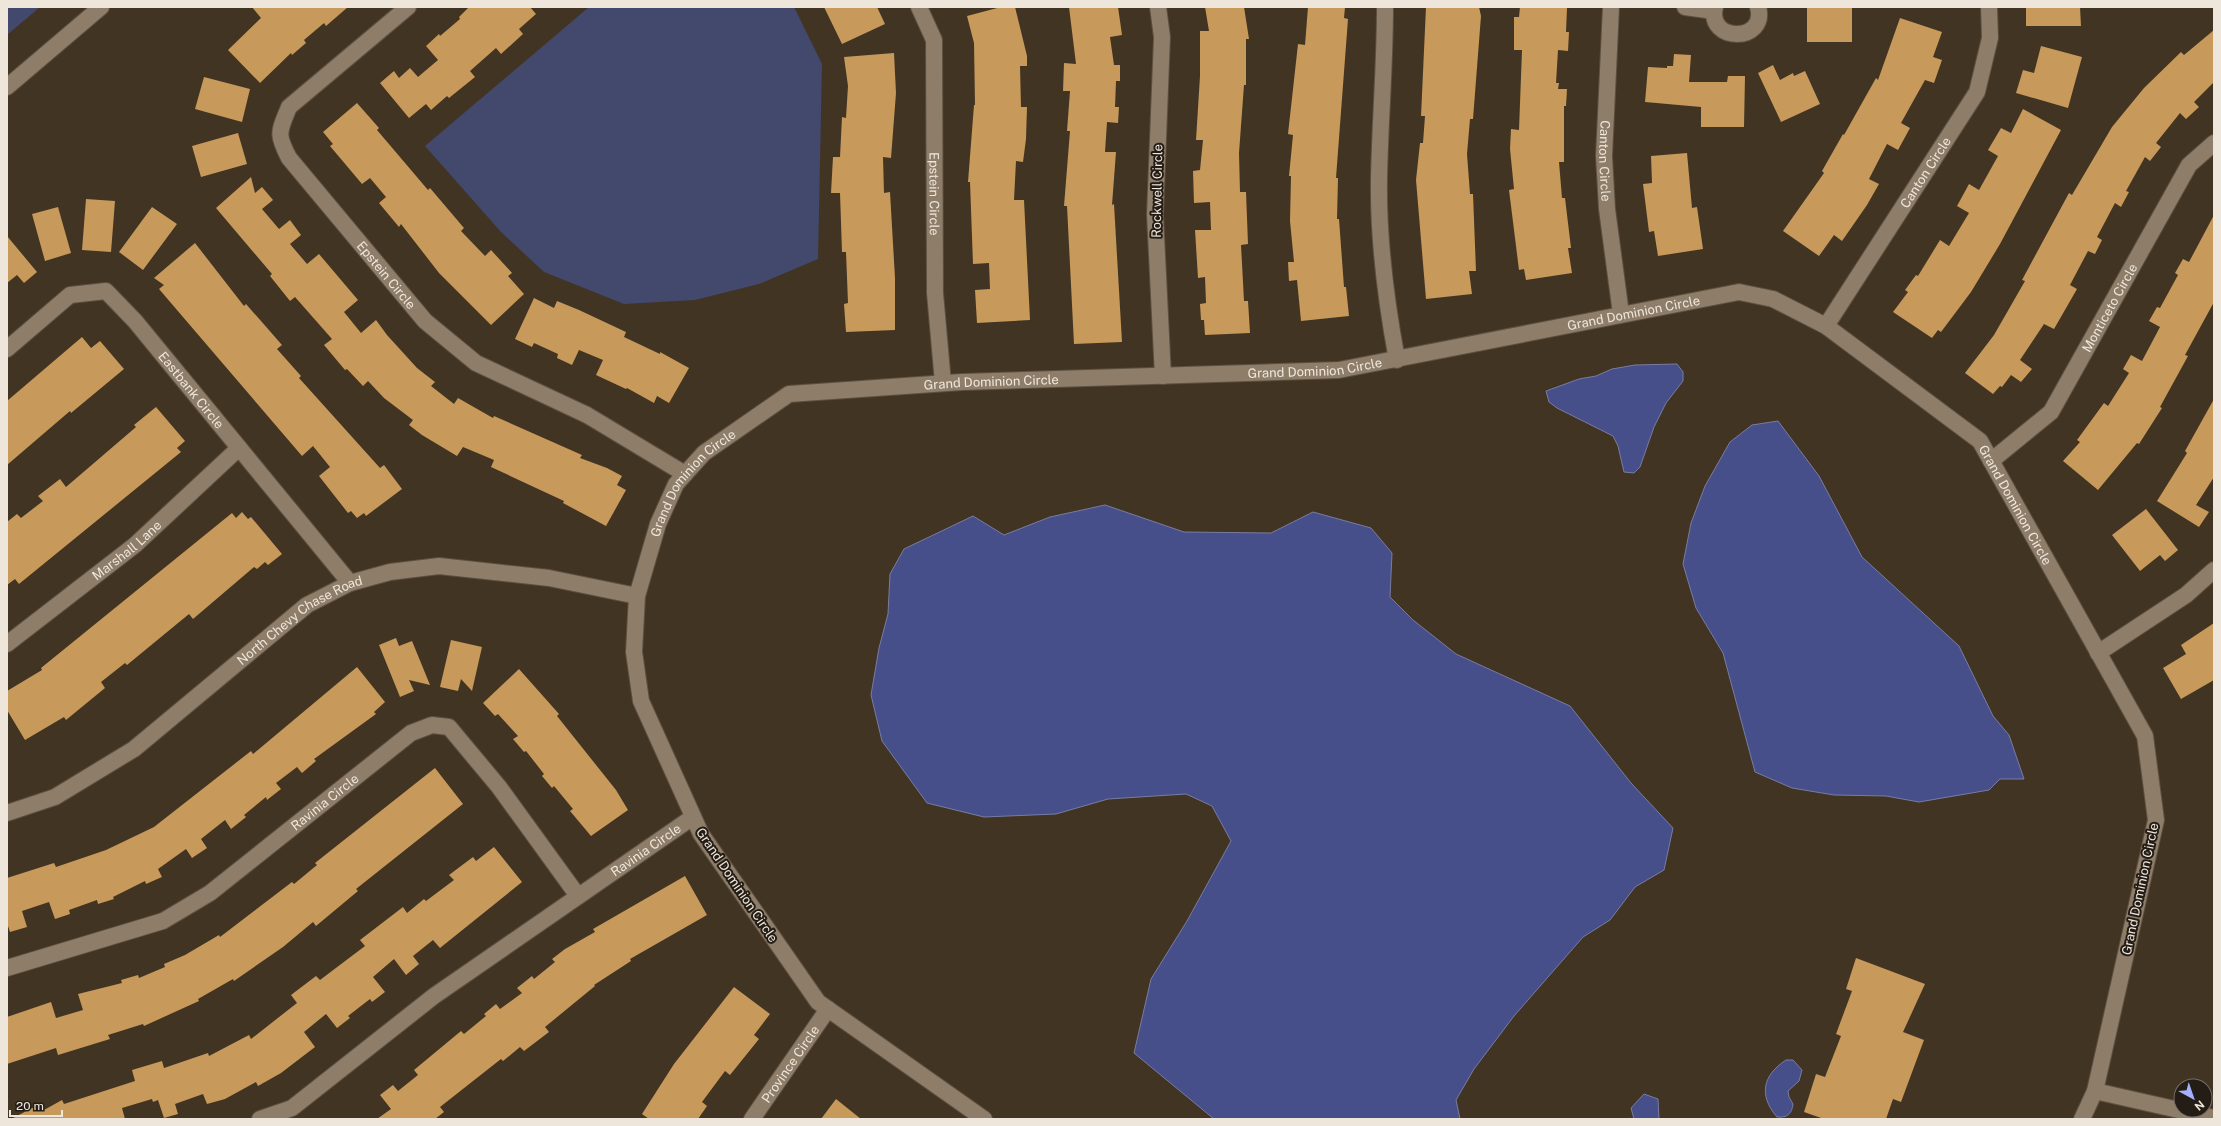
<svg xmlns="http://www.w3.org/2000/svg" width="2221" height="1126" font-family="'Public Sans',sans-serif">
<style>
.green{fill:#43496d}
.water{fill:#474f8a;stroke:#797ca2}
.building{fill:#c7995b}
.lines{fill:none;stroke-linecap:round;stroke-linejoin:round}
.minor-casing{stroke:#5c5040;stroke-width:18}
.minor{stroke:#8d7d69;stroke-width:16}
.labels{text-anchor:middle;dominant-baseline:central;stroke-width:4;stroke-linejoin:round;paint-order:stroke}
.street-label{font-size:13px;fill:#efe6db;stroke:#231d15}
</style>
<rect width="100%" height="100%" fill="#423422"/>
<path class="green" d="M7 7H40L7 35Z
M589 7H794L822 64 818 259 759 284 695 300 624 304 544 272 501 232 425 146Z"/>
<path class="water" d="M1677 364 1683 372V381L1666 403 1654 427 1640 467 1634 473 1624 472 1618 446 1613 436 1557 408 1549 402 1546 391 1579 379 1596 376 1612 369 1635 365Z
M1778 421 1819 476 1862 557 1959 646 1993 716 2009 735 2024 779H2000L1989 790 1919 802 1886 796 1834 795 1792 788 1755 772 1723 653 1696 608 1683 564 1691 523 1705 486 1730 442 1752 425Z
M1105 505 1184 532 1271 533 1313 512 1371 528 1392 553 1390 597 1413 620 1456 654 1570 706 1631 783 1673 828 1664 870 1635 887 1610 920 1583 937 1514 1016 1474 1069 1456 1100 1460 1119H1214L1134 1053 1151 979 1187 921 1231 841 1212 806 1186 794 1108 799 1056 814 984 817 927 803 882 741 871 695 879 648 888 614 890 574 904 549 973 516 1004 535 1050 517Z
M1786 1060H1793L1802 1070 1799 1081 1788 1091 1789 1097 1793 1104C1792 1114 1787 1118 1777 1117 1758 1095 1763 1075 1786 1060Z
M1644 1094 1658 1099 1659 1119H1634L1631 1108Z"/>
<path class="building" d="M252 7H348L326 26 324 23 304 40 306 43 292 55 291 53 260 83 228 50 261 18Z
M469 7H530L536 14 519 29 523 34 501 54 496 48 470 71 475 77 449 98 447 96 431 110 426 104 409 118 380 83 394 71 399 78 410 68 418 77 438 60 426 46 439 34 440 36 460 19 459 17Z
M824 7H877L885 24 842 44Z
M1001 7H1015L1027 56V66H1020L1021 107H1027L1026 139 1023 162 1016 161 1014 200H1024L1030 320 977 323 975 290 990 289 989 263 973 264 970 182H968L974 105H975L974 43 967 16Z
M1069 7H1118L1122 35 1110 37 1114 65H1120V81H1116L1115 107H1119L1118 123 1107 122 1105 152H1116L1112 205 1114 204 1122 342 1074 344 1067 206H1064L1070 131H1067L1070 91H1063L1064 63 1076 64Z
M1205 7H1244L1249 39H1246V85H1244L1239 153 1240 192H1246L1248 244 1241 245 1244 301H1248L1250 333 1205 335 1204 320H1201L1200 304 1206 303 1205 277 1198 278 1195 230H1211L1210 202 1194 203 1193 171 1200 170 1203 140H1196L1200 76V31H1209Z
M1308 7H1345L1344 18 1348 19 1336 178H1338L1337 219H1339L1344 287H1346L1349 316 1301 321 1297 280 1289 281 1288 262H1294L1290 221 1291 176H1289L1293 135 1288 134 1298 44 1305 45Z
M1426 7H1479L1481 16 1473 119H1470L1467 154 1470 194H1473L1476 271H1469L1472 294 1426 299 1416 180 1420 143H1423L1425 116H1421Z
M1520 7 1567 8 1566 32H1569L1568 51 1558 50 1556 83H1559L1558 89H1567L1566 106H1564V162H1559L1562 198H1565L1571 248H1568L1572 273 1526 280 1524 269 1519 270 1509 190 1514 189 1510 149 1511 129 1519 130 1522 50H1514V17H1519Z
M1807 7H1852V42H1807Z
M2026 7H2080L2081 26H2026Z
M1900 18 1942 32 1933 57 1942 60 1934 83 1925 80 1901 123 1910 128 1898 150 1887 144 1869 179 1879 184 1867 205 1842 241 1834 235 1819 256 1783 231 1824 173 1822 171 1843 134 1844 135 1876 78 1878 80Z
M2214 30V82L2194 102 2199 107 2186 119 2180 113 2156 143 2161 147 2150 161 2145 157 2126 191 2129 192 2121 207 2115 203 2097 237 2102 240 2095 254 2088 251 2070 285 2077 289 2054 329 2044 324 2020 360 2032 369 2021 382 2011 375 2002 387 2000 386 1993 394 1965 373 1994 335 2025 281 2022 280 2069 193 2072 195 2112 127 2144 88 2181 52 2184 55Z
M2041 46 2082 57 2068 108 2016 93 2023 70 2034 73Z
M894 53 896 93 891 158 883 157 884 193 890 192 895 278V330L846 332 844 304 848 303 846 252H842L840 193H831L833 157H840L842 117 846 118 848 86 844 57Z
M1674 54 1691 55 1689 82H1727L1728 76H1745L1744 127H1701V107L1645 102 1648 67 1667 68V66H1673Z
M1773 65 1780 80 1793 73 1794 76 1805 71 1820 104 1781 122 1758 73Z
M204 77 250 89 242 122 195 109Z
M357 103 379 128 377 130 428 190 430 188 464 228 461 231 485 256 491 250 512 273 508 276 524 294 491 325 439 273 401 224 399 227 379 203 386 197 370 178 362 184 330 146 333 144 323 132Z
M2023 109 2061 130 2000 244 1971 292 1941 332 1938 330 1932 338 1893 312 1908 292 1905 290 1916 275 1918 276 1940 240 1949 246 1969 213 1957 206 1969 184 1979 190 1998 156 1988 150 2001 128 2011 133Z
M238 133 247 164 201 177 192 146Z
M1687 153 1692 208 1697 207 1703 249 1658 256 1654 231 1649 232 1643 184 1652 183 1651 156Z
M251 177 255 193 262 187 273 200 262 209 279 229 290 220 301 235 290 244 307 264 319 254 358 300 344 312 361 333 376 320 387 335 417 368 435 382 431 386 454 404 458 398 493 418 494 416 582 455 580 458 607 468 622 476 617 485 626 490 606 526 563 503 564 501 491 467 494 460 463 447 457 456 422 435 409 425 413 420 384 398 368 381 363 386 347 369 345 370 324 345 332 339 295 297 290 301 270 276 272 274 216 208Z
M86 199 115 201 111 252 82 250Z
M58 207 71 253 45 261 32 214Z
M152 207 177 224 143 270 119 252Z
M2214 215V302L2185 355 2188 356 2160 407 2162 408 2139 444 2137 443 2098 490 2063 461 2080 442 2077 440 2104 403 2108 406 2129 373 2123 369 2131 355 2142 361 2160 327 2149 321 2157 307 2160 308 2178 275 2175 273 2183 259 2189 262Z
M7 236 37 272 24 283 17 275 7 283Z
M195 243 244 306 246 304 282 345 277 349 301 376 299 378 380 468 384 465 402 489 366 516 364 513 357 518 351 511 348 513 319 476 330 467 313 446 302 456 159 289 164 285 154 278Z
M534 298 554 308 557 301 579 310 626 332 624 337 660 354V352L689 368 669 403 657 396 654 403 627 388 626 389 596 375 603 360 579 350 572 365 557 358 558 354 534 343 532 347 515 339Z
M82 337 91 348 100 341 124 369 71 413 70 411 7 465V401Z
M2214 399V477L2196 505 2209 512 2199 527 2157 501 2187 453 2185 451Z
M156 407 185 441 177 448 181 452 19 584 15 579 7 585V522L17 514 21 518 43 501 38 496 60 479 66 487 136 427 134 425Z
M2146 509 2178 550 2165 561 2160 555 2140 571 2112 535Z
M242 512 248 519 251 517 282 554 268 565 265 562 257 569 254 567 193 619 189 614 127 665 125 663 101 682 105 688 66 720 64 717 25 740 7 710V691L42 670 41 668 232 513 236 518Z
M2214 623V680L2181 699 2163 668 2186 654 2181 645Z
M396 638 399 646 412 641 430 685 409 680 414 691 400 697 379 645Z
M451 640 482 647 472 691 461 679 458 691 440 687Z
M357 667 385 702 374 712 376 714 314 759 316 761 302 773 297 767 276 783 281 789 267 800 266 797 244 815 246 817 231 829 225 820 201 839 207 848 192 858 186 849 158 869 162 877 146 884 145 881 113 897 114 899 98 904 97 900 69 910 70 914 55 919 49 902 22 911 27 927 10 932 7 923V878L54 863 56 867 106 850 154 827 251 751 253 754Z
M519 669 559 714 557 716 616 790 628 810 591 836 570 811 573 809 554 786 552 788 542 776 544 774 526 751 524 752 513 739 518 736 498 714 495 716 483 703Z
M435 768 463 804 356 889 358 891 316 926 313 922 283 947 234 981 233 979 198 999 199 1001 144 1026 143 1024 108 1035 110 1039 58 1055 56 1048 7 1064V1017L51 1002 56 1018 83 1010 78 994 122 983 121 980 138 975 139 978 165 967 164 964 185 955 219 935 220 937 292 882 294 884 317 865 315 863Z
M494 847 522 882 440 948 433 940 413 956 419 964 406 975 394 959 373 977 385 992 372 1002 370 999 348 1016 350 1018 337 1028 326 1014 304 1032 315 1047 281 1073 258 1086 256 1082 225 1099 207 1104 203 1094 175 1104 178 1114 164 1118 158 1100 153 1102 152 1099 122 1108 125 1119H11L40 1104 44 1110 62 1100 64 1104 135 1081 132 1070 162 1061 164 1068 208 1053 209 1056 249 1035 251 1039 297 1003 291 995 316 976 320 980 365 946 360 940 403 907 407 913 424 899 426 901 454 880 449 875 473 857 476 861Z
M685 876 707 915 630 959 631 961 594 985 595 986 545 1027 549 1032 524 1051 520 1047 503 1061 501 1059 440 1107 444 1112 435 1119H377L391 1109 380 1095 393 1085 398 1091 418 1075 414 1070 461 1031 464 1034 486 1016 484 1014 496 1004 500 1009 522 993 517 988 532 976 534 979 555 962 552 959 565 949 595 932 593 929Z
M1856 958 1925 984 1903 1032 1924 1040 1901 1102 1893 1099 1886 1119H1824L1804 1112 1816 1074 1825 1077 1841 1036 1836 1034 1852 991 1846 989Z
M734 987 770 1014 754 1035 759 1039 730 1075 725 1071 702 1102 707 1106 698 1119H649L642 1114 674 1064Z
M836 1099 861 1119H821Z"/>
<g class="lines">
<defs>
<g id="minor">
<path id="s1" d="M408 7 289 107C279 132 276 133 289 158L425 321 476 363 587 415 685 474"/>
<path id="s2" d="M919 7 934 40 935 293 943 383"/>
<path d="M1158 7 1162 37 1155 215 1163 376"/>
<path d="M1385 7C1385 65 1380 122 1379 179 1378 240 1386 301 1397 360"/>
<path id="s3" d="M1611 7 1604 156 1607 209 1621 314"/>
<path d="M1685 7 1714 11"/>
<path d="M1715 7C1706 43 1768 43 1758 7"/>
<path d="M7 87 101 7"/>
<path id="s4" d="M1826 326 1977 92 1990 38 1989 7"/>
<path id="s5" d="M7 349 70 295 106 291 135 321 350 583"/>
<path id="s6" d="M1991 461 2051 412 2189 165 2214 143"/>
<path id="s7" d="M7 644 135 545 239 448"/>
<path d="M2098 653 2186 595 2214 570"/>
<path id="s8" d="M7 813 55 797 134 749 307 605 350 583 390 572 439 566 549 578 637 596"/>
<path id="s9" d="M7 968 163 921 210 893 411 733 432 725 449 727 499 787 578 896"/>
<path d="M2095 1091 2214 1118"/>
<path id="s10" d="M260 1119 292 1108 434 996 693 817"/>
<path id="s11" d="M752 1119 828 1009"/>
<path id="s12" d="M984 1119 818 1002 701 834 641 701 634 652 637 596 658 524 676 484 704 453 789 394 962 382 1339 370 1739 292 1773 299 1826 326 1980 441 2145 736 2156 820 2095 1091 2082 1119"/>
</g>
</defs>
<use href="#minor" class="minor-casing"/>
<use href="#minor" class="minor"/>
</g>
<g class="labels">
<g class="street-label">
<text stroke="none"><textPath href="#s3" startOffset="154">Canton Circle</textPath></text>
<text stroke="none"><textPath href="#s4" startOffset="183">Canton Circle</textPath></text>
<text transform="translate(1157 191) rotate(-89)">Rockwell Circle</text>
<text stroke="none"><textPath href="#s2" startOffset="190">Epstein Circle</textPath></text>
<text stroke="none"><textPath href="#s1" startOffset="362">Epstein Circle</textPath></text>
<text stroke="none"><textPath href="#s6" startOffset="197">Monticeto Circle</textPath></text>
<text stroke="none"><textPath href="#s12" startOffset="1774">Grand Dominion Circle</textPath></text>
<text stroke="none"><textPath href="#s12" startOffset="1450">Grand Dominion Circle</textPath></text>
<text stroke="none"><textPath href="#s12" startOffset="1126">Grand Dominion Circle</textPath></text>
<text stroke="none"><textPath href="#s5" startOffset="250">Eastbank Circle</textPath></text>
<text stroke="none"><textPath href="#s12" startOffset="789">Grand Dominion Circle</textPath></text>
<text stroke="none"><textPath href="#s12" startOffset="2241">Grand Dominion Circle</textPath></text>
<text stroke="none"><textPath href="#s7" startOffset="152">Marshall Lane</textPath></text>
<text stroke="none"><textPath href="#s8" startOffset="354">North Chevy Chase Road</textPath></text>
<text stroke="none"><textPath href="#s9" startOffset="364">Ravinia Circle</textPath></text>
<text stroke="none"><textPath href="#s10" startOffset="472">Ravinia Circle</textPath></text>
<text transform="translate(737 885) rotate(56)">Grand Dominion Circle</text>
<text transform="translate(2140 889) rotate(-78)">Grand Dominion Circle</text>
<text stroke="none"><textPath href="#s11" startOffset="67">Province Circle</textPath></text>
</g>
</g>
<rect width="2221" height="1126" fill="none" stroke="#efe6db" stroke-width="16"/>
<g transform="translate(2193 1098) rotate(140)"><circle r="19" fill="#231d15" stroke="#756d64"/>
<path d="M0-3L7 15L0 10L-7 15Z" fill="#a5b1fc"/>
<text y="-6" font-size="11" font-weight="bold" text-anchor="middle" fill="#efe6db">N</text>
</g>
<path d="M10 1110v6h52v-6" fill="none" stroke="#efe6db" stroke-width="2"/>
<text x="16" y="1110" font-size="12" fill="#efe6db" stroke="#231d15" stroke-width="3" paint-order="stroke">20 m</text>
</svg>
